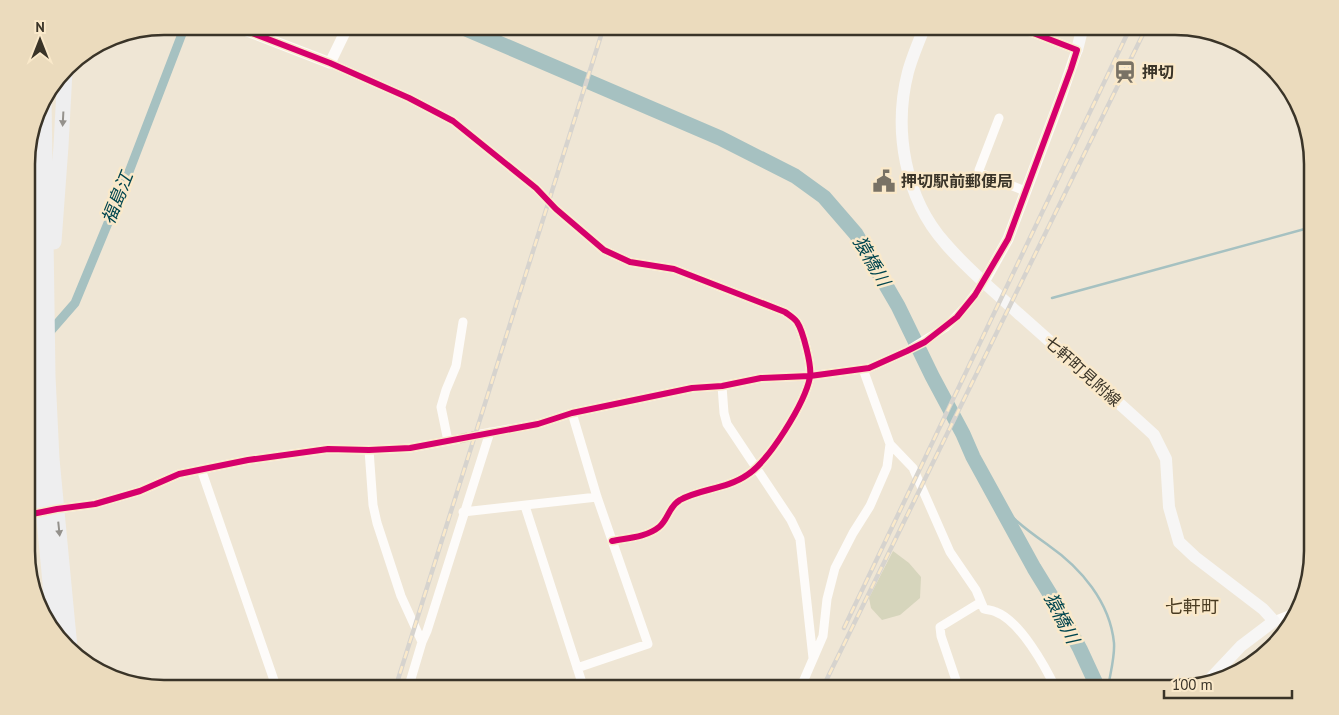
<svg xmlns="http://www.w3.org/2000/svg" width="1339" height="715" font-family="'PT Sans','Noto Sans JP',sans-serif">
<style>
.green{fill:#d6d5bc}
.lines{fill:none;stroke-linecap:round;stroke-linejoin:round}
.stream{stroke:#a6c1c1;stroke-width:2.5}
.canal{stroke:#a6c1c1;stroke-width:9}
.river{stroke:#a6c1c1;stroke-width:15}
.minor-tunnel{stroke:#cbc2b2;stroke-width:9;stroke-dasharray:9 4.5;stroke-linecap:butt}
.minor{stroke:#fdfbf9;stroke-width:9}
.tertiary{stroke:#fdfbf9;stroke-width:11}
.secondary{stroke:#f7f6f5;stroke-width:12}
.trunk{stroke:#eeeeef;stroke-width:15}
.rail-casing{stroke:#d6d3ce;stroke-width:4.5}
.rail{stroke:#fae9ca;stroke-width:2.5;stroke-dasharray:8;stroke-linecap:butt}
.cycleway-casing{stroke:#fae9ca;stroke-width:9}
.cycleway{stroke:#d6006c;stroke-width:6}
.oneway{fill:#94918c}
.labels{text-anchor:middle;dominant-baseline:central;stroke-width:5;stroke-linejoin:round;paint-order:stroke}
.poi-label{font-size:16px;font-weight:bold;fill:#3a3428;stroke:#fae9ca;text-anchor:start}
.street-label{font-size:16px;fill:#3a3428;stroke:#fae9ca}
.water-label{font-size:18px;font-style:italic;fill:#00454e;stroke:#fae9ca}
.neighbourhood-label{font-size:18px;fill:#4a3c22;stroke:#fae9ca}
.rim{fill:none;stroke:#3a3428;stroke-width:2.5}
</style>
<rect width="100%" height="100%" fill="#efe6d5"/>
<path class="green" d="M893 551 909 563 921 577 920 598 900 615 882 620 871 608 869 598Z"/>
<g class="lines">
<path class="stream" d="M1052 298 1312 227
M993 493C1007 516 1027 530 1048 545 1081 568 1110 602 1114 643 1115 657 1110 674 1108 688"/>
<path class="canal" d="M48 334 75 303 127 177 185 26"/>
<path class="river" d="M459 26 720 138 795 176 824 197 856 234 898 306 932 376 963 434 973 457 1034 568 1053 599 1080 649 1098 688"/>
<path class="minor-tunnel" d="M459 439 481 434"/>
<path class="minor" d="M1015 26 1077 50
M330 63 409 98 453 121 536 188 556 209 604 250 630 262 674 269 785 312C789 315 794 318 797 322 803 331 812 366 810 377 805 403 769 461 747 475 727 489 699 489 680 500 669 506 668 520 659 527 647 537 627 538 612 541
M999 118 979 170 980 173 1025 191
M722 386 724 413 727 424 791 520 800 539 813 658
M572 413 597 497 648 644 577 668
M481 434 538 424 572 413 692 388 722 386 761 378 810 376 869 368 907 351 946 327 966 306 984 282
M448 441 441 407 446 390 456 366 463 322
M890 444 913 468 950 552 976 590 984 609C988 610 992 610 996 612 1020 621 1045 666 1056 689
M369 450 373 505 377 523 401 596 422 642
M201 469 277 689
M525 506 584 689
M463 512 597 497
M27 515 57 509 95 504 140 491 179 474 248 460 328 449 369 450 410 448 459 439
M1274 621 1299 611
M408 689 422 642 427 631 490 432
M800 689 823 636 827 599 835 568 853 533 870 506 887 467 890 444 863 369
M959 689 941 636 940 627 981 602"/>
<path class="tertiary" d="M234 26 330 63 348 26
M984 282 1008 239 1061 97 1077 50"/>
<path class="secondary" d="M925 26C919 41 912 57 908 72 893 130 905 198 945 243 967 269 994 291 1019 314 1064 354 1109 394 1154 435L1166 459 1169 507 1179 542 1195 557 1263 609 1274 621 1241 646 1209 680
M1077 50 1083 26"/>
<path class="trunk" d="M44 98 48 376 52 459 70 648
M32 133V234L35 387 39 467 55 635
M54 242 61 146 65 71"/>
<defs>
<path id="rail" d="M844 628 1131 26
M395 689 604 26
M822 689 1147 26"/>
</defs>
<use href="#rail" class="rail-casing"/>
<use href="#rail" class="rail"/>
<defs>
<path id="cycleway" d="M234 26 330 63 409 98 453 121 536 188 556 209 604 250 630 262 674 269 785 312C789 315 794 318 797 322 803 331 812 366 810 377 805 403 769 461 747 475 727 489 699 489 680 500 669 506 668 520 659 527 647 537 627 538 612 541
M27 515 57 509 95 504 140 491 179 474 248 460 328 449 369 450 410 448 538 424 572 413 692 388 722 386 761 378 810 376 869 368 907 351 925 342 957 317 975 295 1008 239 1071 69 1077 50 1015 26"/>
</defs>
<use href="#cycleway" class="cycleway-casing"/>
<use href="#cycleway" class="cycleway"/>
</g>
<defs><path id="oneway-solid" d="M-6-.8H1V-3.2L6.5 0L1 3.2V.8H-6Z" transform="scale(1.25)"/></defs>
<g class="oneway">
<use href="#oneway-solid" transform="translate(63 119) rotate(93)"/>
<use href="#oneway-solid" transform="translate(59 529) rotate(84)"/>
</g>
<defs>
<symbol id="station-bare" viewBox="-9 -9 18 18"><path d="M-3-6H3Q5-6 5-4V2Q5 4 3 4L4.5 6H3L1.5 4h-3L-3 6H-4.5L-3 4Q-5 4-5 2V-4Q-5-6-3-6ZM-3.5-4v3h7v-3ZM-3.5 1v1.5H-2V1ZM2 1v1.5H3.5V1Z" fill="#797265" stroke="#fae9ca" stroke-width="2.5" paint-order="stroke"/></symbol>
<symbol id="civic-bare" viewBox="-9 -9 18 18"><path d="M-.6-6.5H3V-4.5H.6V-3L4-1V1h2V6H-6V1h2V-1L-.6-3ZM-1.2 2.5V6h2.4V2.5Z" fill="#797265" stroke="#fae9ca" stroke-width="2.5" paint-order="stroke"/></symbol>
</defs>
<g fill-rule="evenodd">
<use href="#station-bare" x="1109" y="56" width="32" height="32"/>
<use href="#civic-bare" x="868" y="165" width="32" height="32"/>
</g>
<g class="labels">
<g class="poi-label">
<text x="1142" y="72">押切</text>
<text x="901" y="181">押切駅前郵便局</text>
</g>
<g class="street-label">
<text transform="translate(1083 371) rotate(42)">七軒町見附線</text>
</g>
<g class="water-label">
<text transform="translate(117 198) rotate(-68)">福島江</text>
<text transform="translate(872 261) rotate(60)">猿橋川</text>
<text transform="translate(1062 618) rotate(63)">猿橋川</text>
</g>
<g class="neighbourhood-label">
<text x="1192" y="606">七軒町</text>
</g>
</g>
<path d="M0 0H1339V715H0ZM164 35H1175A129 129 0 0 1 1304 164V551A129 129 0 0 1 1175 680H164A129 129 0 0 1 35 551V164A129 129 0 0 1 164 35Z" fill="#ebdbbd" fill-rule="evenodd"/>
<path class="rim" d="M164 35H1175A129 129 0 0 1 1304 164V551A129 129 0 0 1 1175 680H164A129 129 0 0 1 35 551V164A129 129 0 0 1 164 35Z"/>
<g transform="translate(40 40)" stroke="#fae9ca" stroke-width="4" paint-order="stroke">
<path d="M0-4L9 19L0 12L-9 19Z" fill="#3a3428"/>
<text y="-8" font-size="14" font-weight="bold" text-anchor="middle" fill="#3a3428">N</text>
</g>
<path d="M1164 690v8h128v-8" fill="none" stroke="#3a3428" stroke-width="2.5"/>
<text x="1172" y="690" font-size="15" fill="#3a3428" stroke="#fae9ca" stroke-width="4" paint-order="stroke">100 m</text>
</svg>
